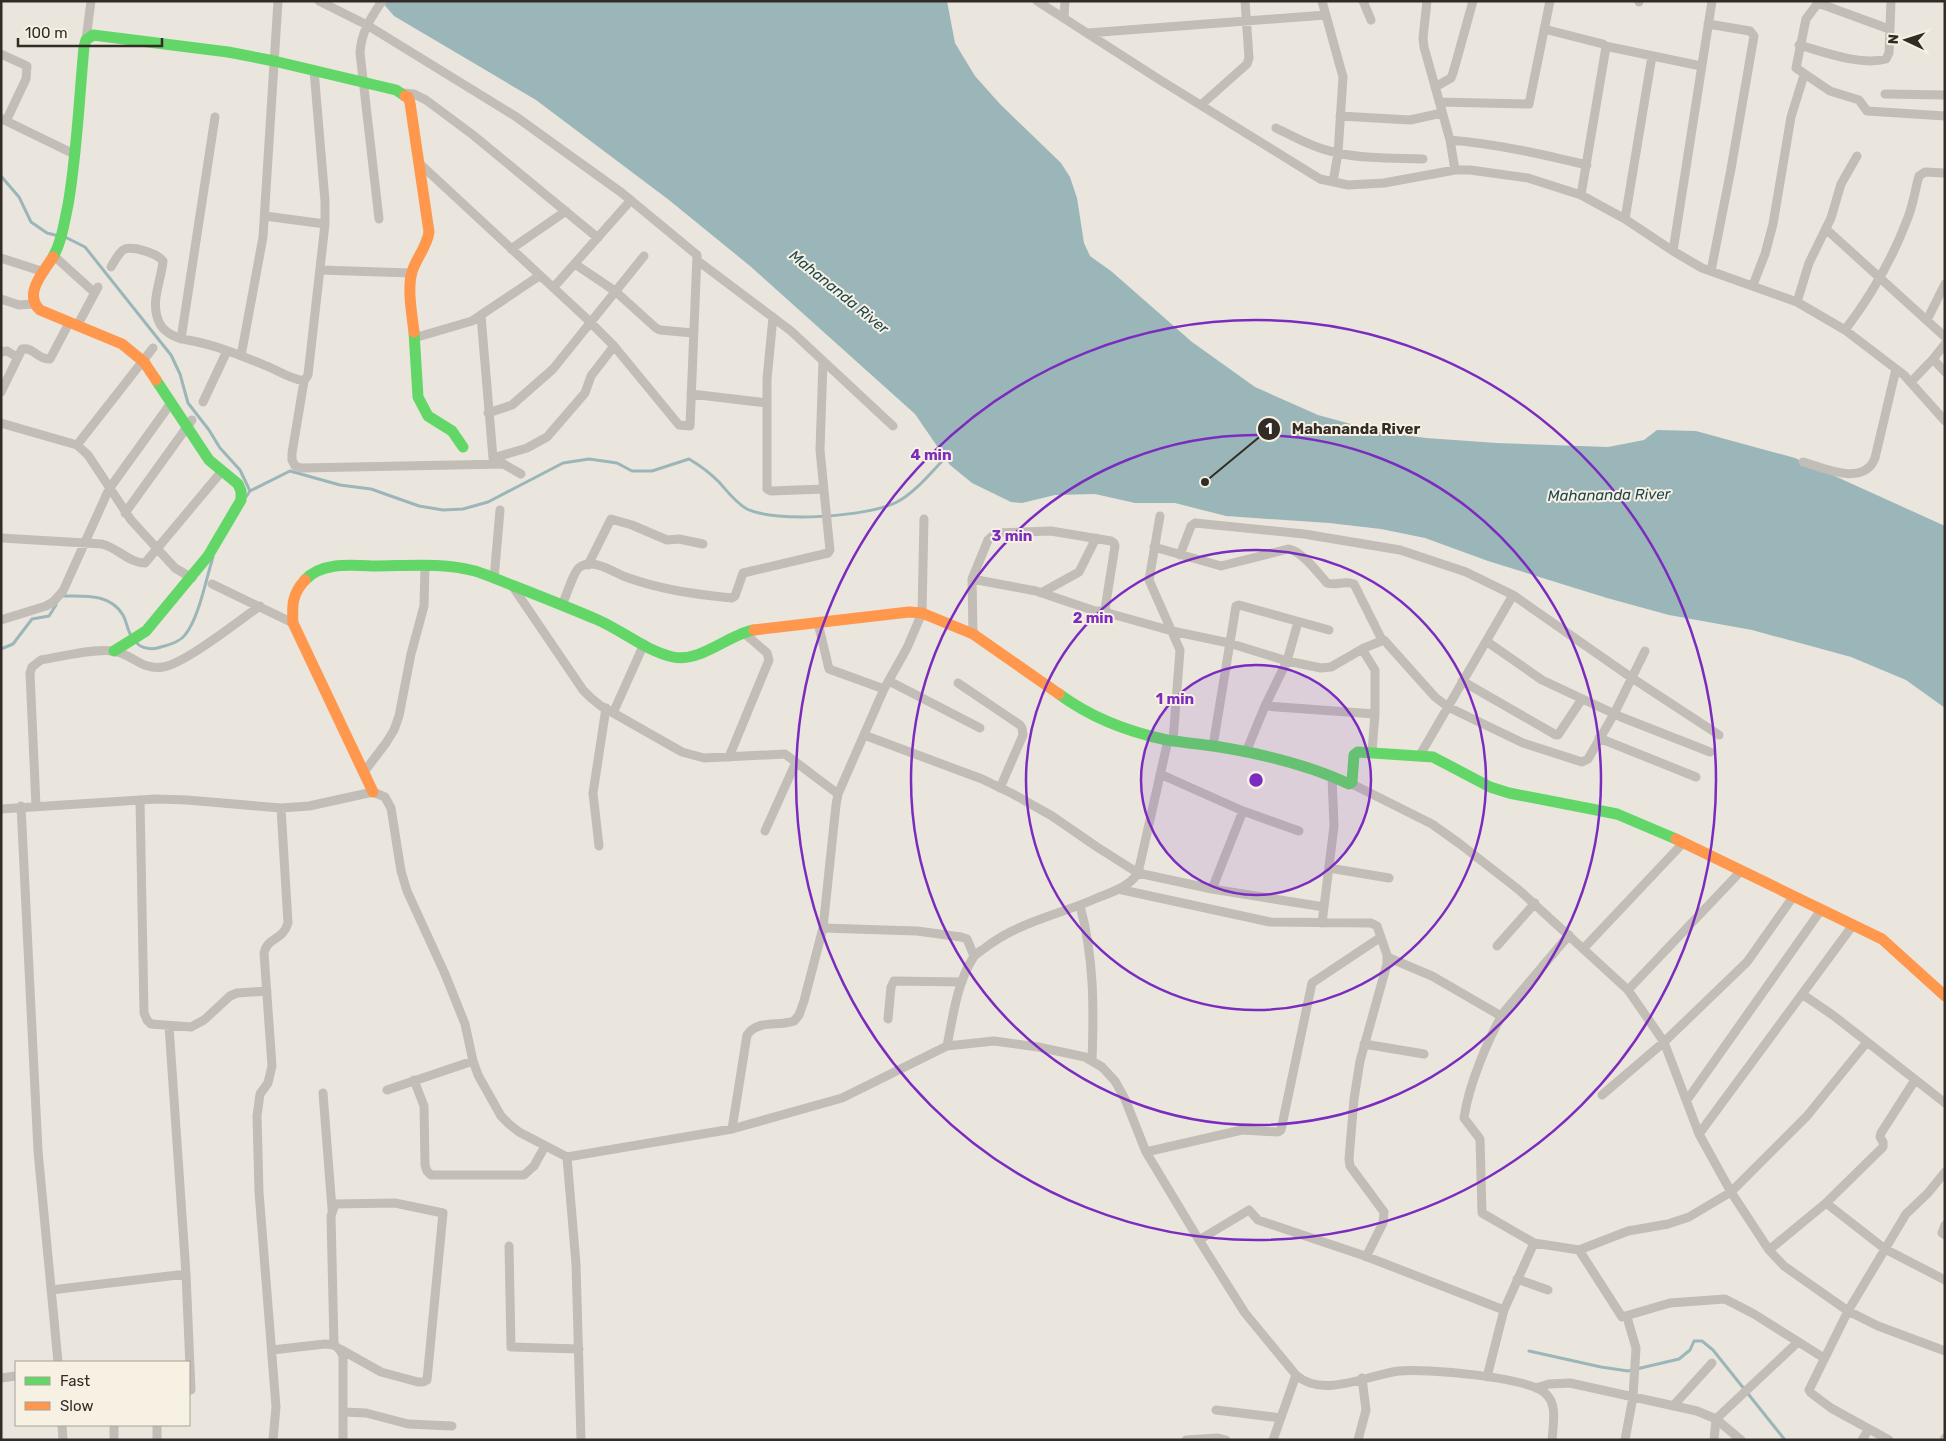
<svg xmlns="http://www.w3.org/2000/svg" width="1946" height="1441" font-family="Rubik,sans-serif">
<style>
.water{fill:#9bb6b9}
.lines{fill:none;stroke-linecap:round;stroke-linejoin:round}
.stream{stroke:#9bb6b9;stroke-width:3}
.street{stroke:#c2bdb7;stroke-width:9}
.fast{stroke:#63d668;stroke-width:11}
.slow{stroke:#ff974d;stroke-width:11}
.ring{fill:none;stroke:#7b2cbf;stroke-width:2.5}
.labels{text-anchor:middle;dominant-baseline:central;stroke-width:4;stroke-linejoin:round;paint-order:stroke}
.water-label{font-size:15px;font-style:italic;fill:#1e4750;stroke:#f7f1e3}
.centre{fill:#7b2cbf;stroke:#f7f1e3;stroke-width:2.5}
.ring-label{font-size:15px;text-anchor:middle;font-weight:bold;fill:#7b2cbf;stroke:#f7f1e3;stroke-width:4;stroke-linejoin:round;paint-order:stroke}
.leader{fill:none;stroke:#322b26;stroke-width:2}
.callout-dot{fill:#322b26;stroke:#f7f1e3;stroke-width:2}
.mark-label{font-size:15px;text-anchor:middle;font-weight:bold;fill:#fff}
.callout-label{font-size:15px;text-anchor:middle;font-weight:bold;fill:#322b26;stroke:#f7f1e3;stroke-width:4;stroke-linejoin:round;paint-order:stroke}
</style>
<rect width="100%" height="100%" fill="#eae6dd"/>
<path class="water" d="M381 1H947L955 43 975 76 1000 104 1061 163 1070 177 1077 198 1084 243 1090 256 1111 271 1192 342 1255 387 1318 415 1380 432 1426 438 1497 443 1608 447 1644 440 1657 430 1696 431 1795 458 1945 526V708L1906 680 1851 657 1752 630 1669 615 1607 598 1488 561 1425 538 1381 529 1329 523 1226 516 1175 503H1135L1095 494 1055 495 1022 503 1011 502 972 483 950 465 915 414 750 266 669 200 536 100 394 16Z"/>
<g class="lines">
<path class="stream" d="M1 176 19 197 31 222 47 233 59 236
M65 237 85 247 171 355 180 374 188 403 209 430 220 448 240 470 250 491
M246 497 250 491 290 471 340 485 371 489 419 506 443 510 463 509 488 502 563 463 589 459 617 463 632 471H652L689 459C701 466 710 473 719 482 727 491 736 503 747 509 775 523 868 517 897 502 916 492 932 471 947 456
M62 596C84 596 110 593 123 615 127 622 127 630 132 637
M136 642C141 649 153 650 161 647 169 645 180 642 185 635 199 618 206 579 213 557
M1 649 13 644 32 619 49 616 56 605
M1529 1351 1601 1367 1628 1371 1679 1359 1690 1350 1694 1341H1702L1713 1350 1785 1440"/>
<path class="street" d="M319 1 367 25 515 116 622 193 697 255 690 426 679 425 614 346 586 318 419 163
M1037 1 1160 80 1320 179 1348 185 1384 183 1455 170H1470L1528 178 1581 195 1625 219 1673 251 1702 268 1797 302 1845 330 1904 375 1945 421
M1322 1 1343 77 1338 153 1333 182
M1363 1 1371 20
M1427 1 1423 38 1424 47 1450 140 1455 170
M1639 2V1
M1064 17 1065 1
M1708 24 1750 31 1754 36 1731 169 1711 271
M1544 29 1603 44 1606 47 1581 195
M1889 29 1818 3 1806 19 1796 68 1830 91 1859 100 1867 111 1945 116
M1088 33 1326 15
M86 40 91 1
M1799 45C1824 52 1861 66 1886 59L1889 53 1891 1
M1605 46 1701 66
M1 54 27 66 26 79 6 121
M1435 87 1451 78 1453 73 1473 1
M403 93 414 94 426 100 473 135 598 238
M1885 94 1945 95
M1439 102 1529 104 1550 1
M1201 105 1247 64 1249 58 1245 1
M1340 116 1410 120 1442 113
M2 119 74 154
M1276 128C1296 138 1316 149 1338 153 1365 159 1395 158 1423 159
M1450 140C1497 144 1541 154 1587 165
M265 216 325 224
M379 219 360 53C361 32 371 18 382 1
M1625 219 1652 56
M1826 229 1945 337
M511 249 566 211
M1673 251 1712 1
M54 256 95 293
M1 258 44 272
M698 261 791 331 893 426
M575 264 615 291 656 328 660 330 693 333
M111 267C114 262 118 254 123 250 131 245 157 253 163 261 161 283 149 303 160 324 167 336 181 339 193 341 219 346 244 357 269 367 280 372 292 379 304 381L308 375 325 224V201L314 70
M320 270 411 273
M1753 285 1765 254 1773 224 1791 117 1804 75
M553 288 631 200
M1 299 19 305 33 304
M1797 302 1809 263 1831 218 1841 184 1857 156
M481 316 493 458 521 474
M773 317 767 379V489L771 491 823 489
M1927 320 1945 284
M77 326 98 287
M1845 330C1870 297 1892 260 1907 220 1913 206 1915 190 1919 176L1925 172 1945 173
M414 338 472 321 539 276
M181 339 215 117
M1 352 7 351 17 357
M241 356 263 237 278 1
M1933 359 1945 372
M304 381 292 453V460L295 466 302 468 504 464
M1911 382 1933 359 1945 344
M1 392 22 349C34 347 38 360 50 359L69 323
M691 394 767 403
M203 402 227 351
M488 413 512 405 553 369 644 256
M1 423 77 445 88 455 131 520 175 568 192 578
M77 445 153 348
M493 458 527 448 547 437 585 393 591 376 614 346
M1803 462C1824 468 1864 487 1875 458L1896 369
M125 513 192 420
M1160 516 1149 580 1180 650 1173 741
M1 538 102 544C118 548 129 563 145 563L222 471
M1154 547 1221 566 1288 549C1301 550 1318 573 1327 583 1336 586 1345 580 1354 584L1382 640
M1180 555 1191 526 1195 523 1304 534 1400 550 1466 572 1513 595 1632 678 1719 735
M588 565 611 519 632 525 667 540 679 539 703 544
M494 579 500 510
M972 579 1036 591 1095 611H1106
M212 584 293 623
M513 587 583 690 591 698 601 706 682 752 704 758 785 754 838 794
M1041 593 1079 572 1096 538
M562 605C566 597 574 570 580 567 592 558 612 571 623 576 661 590 693 594 732 598L735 596 743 573 828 553 830 550 828 531 820 450 823 361
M1 620 46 606 53 602 63 591 109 489 171 403
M818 623 829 669 884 689
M973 634 972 579 988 540 996 533 1051 531 1111 541 1114 543 1115 546 1105 609 1108 613 1172 631 1229 643 1287 661 1321 668 1331 667 1364 648 1384 640 1435 697 1448 707 1523 743 1582 762 1588 759 1614 714 1645 651
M1486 641 1542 680 1621 717 1710 752
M889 681 980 728
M1462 681 1556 735H1558L1582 699
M958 683 1020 725 1022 728 1023 735 1000 788
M1265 706 1375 714V670L1362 649
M613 713 644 644
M864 735 982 779 1013 794 1052 816 1097 847 1138 873 1212 889 1324 907
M1599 738 1696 777
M1213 746 1236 606 1239 605 1329 630
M1246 752 1265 706 1287 661 1298 622
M1372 752 1375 714
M1420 755 1513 595
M729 757 769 660 767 653 743 632
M364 772 386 743 394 730 399 716 411 654 424 606 425 566
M1160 774 1243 811 1299 831
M1350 783 1432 824 1460 844 1519 890 1628 990 1664 1042 1699 1134 1731 1192 1769 1250 1784 1266 1848 1311 1878 1326 1945 1351
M140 800 144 1013 147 1020 151 1024 191 1027 204 1020 230 996 237 993 267 991
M21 806 38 1151 58 1362
M36 806 30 673 32 667 41 660C60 657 95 648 113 651 131 653 142 671 163 667 186 663 238 621 260 606
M1 809 156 799 187 800 281 808 309 806 373 792 385 797 391 808 401 871 407 891 445 974 465 1024 473 1061 478 1075 501 1116 509 1124 519 1132 567 1157 576 1264 581 1440
M765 831 796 762
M599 846 593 793 606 708
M1329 868 1389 878
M1118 889 1270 922 1371 923 1377 926 1387 955V964L1360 1061 1354 1099 1349 1159 1350 1166 1384 1212 1383 1223 1366 1257
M1212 889 1243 811
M1080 906C1094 956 1094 1008 1092 1060
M1322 923 1334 826 1332 776
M823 928 917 931 961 937 967 939 974 956
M1497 946 1535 903
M1583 949 1684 842
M1387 957 1432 976 1501 1016
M1628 990 1741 871
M1802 994 1834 1016 1945 1103
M888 1019 891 987 894 981 962 982
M169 1026 186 1274 191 1390
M1364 1044 1424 1054
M947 1046C953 1016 957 983 973 958 976 953 981 951 985 948 1018 922 1059 915 1097 898 1112 892 1129 887 1138 873L1168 740
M414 1080 424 1106 425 1165 427 1171 431 1175H524L534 1166 545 1146
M387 1090 473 1061
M323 1093 332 1209
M1602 1095 1664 1042 1747 962 1793 897
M1687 1100 1821 910
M732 1129 747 1035C758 1019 778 1027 794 1021L799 1015 804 1001 823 928 836 805 838 794 884 689 907 648 922 613 924 519
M1699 1134 1853 925
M1146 1152 1242 1130 1278 1132 1281 1130 1312 983 1381 937
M567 1157 732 1129 842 1098 947 1046 994 1041 1038 1047 1085 1057 1102 1067 1115 1081 1125 1099 1146 1152 1199 1240 1245 1313 1296 1375C1323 1399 1367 1375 1399 1371 1424 1368 1527 1377 1545 1393 1558 1404 1553 1424 1552 1440
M1826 1203 1885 1249 1945 1280
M1945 1225 1942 1233 1945 1235
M1199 1240 1249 1210 1258 1220 1365 1256 1504 1310
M1534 1243 1482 1213 1480 1139 1464 1118C1468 1087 1488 1038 1504 1012L1569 935
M509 1246 511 1347 579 1349
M1579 1250 1622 1317 1670 1303 1725 1299 1754 1314 1824 1358
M1769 1250 1826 1203 1883 1147V1142L1880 1137 1881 1133 1915 1080
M1517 1279 1548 1290
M51 1290 186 1274
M334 1344 331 1216 335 1204 395 1203 443 1213 427 1380 423 1382H418L381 1372 340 1349
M272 1350 325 1344C335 1344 339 1347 343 1356V1440
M1487 1377 1504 1310 1534 1243 1579 1250 1628 1231 1668 1224 1689 1217 1731 1192 1807 1116 1867 1042
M1 1378 16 1376
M1536 1388 1549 1384 1570 1383 1697 1411 1716 1419 1741 1440
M1673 1406 1712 1363
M1216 1410 1281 1418
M343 1412 366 1413 408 1424 452 1426
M62 1425 63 1440
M114 1425V1440
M157 1425V1440
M273 1440 276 1407 259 1192 257 1116 260 1094 268 1083 272 1066 264 953C268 936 282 942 288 923L281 808
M1186 1440 1218 1438 1226 1440
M1273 1440 1296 1375
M1358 1440 1366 1410 1362 1378
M1625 1440 1633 1397 1636 1348 1627 1317
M1714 1440 1716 1419 1798 1342
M1862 1440 1869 1429
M1889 1440 1831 1408 1811 1393 1809 1390 1848 1311 1906 1214 1928 1193 1945 1172
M1944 1440 1945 1438"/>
<path class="fast" d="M53 257C62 241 64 223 68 205 77 153 79 100 84 47L86 40 93 35 228 52 274 61 396 90 405 96
M414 332 418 397 428 416 452 431 463 447
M305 580C321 562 351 565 373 566 406 566 443 562 475 571 488 575 501 581 514 586 542 597 570 608 598 620 623 631 646 651 673 657 700 663 729 634 754 630
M114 651 146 631 208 556 241 500V491L238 484 209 460 156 380
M1059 694C1090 717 1129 732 1167 740 1185 743 1203 744 1220 747 1262 754 1311 766 1349 784L1352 782 1354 755 1358 752 1433 757 1490 787 1509 793 1617 814 1676 839"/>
<path class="slow" d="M405 96 408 97 410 103 429 232C427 247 416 258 412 272 407 288 412 315 414 332
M53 257C43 273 23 294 40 310L122 344 144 362 156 380
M305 580C292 594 292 605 293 623L373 792
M754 630 909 612 922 613 973 634 1059 694
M1676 839 1882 939 1945 996"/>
</g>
<circle cx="1256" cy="780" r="115" fill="#7b2cbf" fill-opacity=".12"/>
<g class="ring">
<circle cx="1256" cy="780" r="115"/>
<circle cx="1256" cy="780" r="230"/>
<circle cx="1256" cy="780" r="345"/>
<circle cx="1256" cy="780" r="460"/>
</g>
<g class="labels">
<g class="water-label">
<text transform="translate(839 292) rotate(39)">Mahananda River</text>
<text transform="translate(1609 495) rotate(-1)">Mahananda River</text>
</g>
</g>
<circle cx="1256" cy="780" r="8" class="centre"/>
<g class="ring-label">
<text x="931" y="460">4 min</text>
<text x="1012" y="541">3 min</text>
<text x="1093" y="623">2 min</text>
<text x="1175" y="704">1 min</text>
</g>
<path class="leader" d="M1205 482L1269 429"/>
<g class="callout-dot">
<circle cx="1205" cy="482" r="5"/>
<circle cx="1269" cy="429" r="12"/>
</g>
<g class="mark-label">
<text x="1269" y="434">1</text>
</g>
<g class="callout-label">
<text x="1356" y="434">Mahananda River</text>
</g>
<rect width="1946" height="1441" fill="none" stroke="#322b26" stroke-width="5"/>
<rect x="15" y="1361" width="175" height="65" fill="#f7f1e3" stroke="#a8a297"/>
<rect x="25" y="1377" width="25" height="8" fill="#63d668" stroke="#a8a297"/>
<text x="60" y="1386" font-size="15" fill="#322b26">Fast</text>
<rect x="25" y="1402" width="25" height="8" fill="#ff974d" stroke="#a8a297"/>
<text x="60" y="1411" font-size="15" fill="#322b26">Slow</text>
<g transform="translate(1906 40) rotate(274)" stroke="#f7f1e3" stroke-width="4" paint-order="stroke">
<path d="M0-4L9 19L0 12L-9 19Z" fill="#322b26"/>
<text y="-8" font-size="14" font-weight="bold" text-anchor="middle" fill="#322b26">N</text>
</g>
<path d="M18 38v8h144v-8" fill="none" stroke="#322b26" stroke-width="2.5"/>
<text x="25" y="38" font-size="15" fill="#322b26" stroke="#f7f1e3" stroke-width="4" paint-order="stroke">100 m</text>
</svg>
